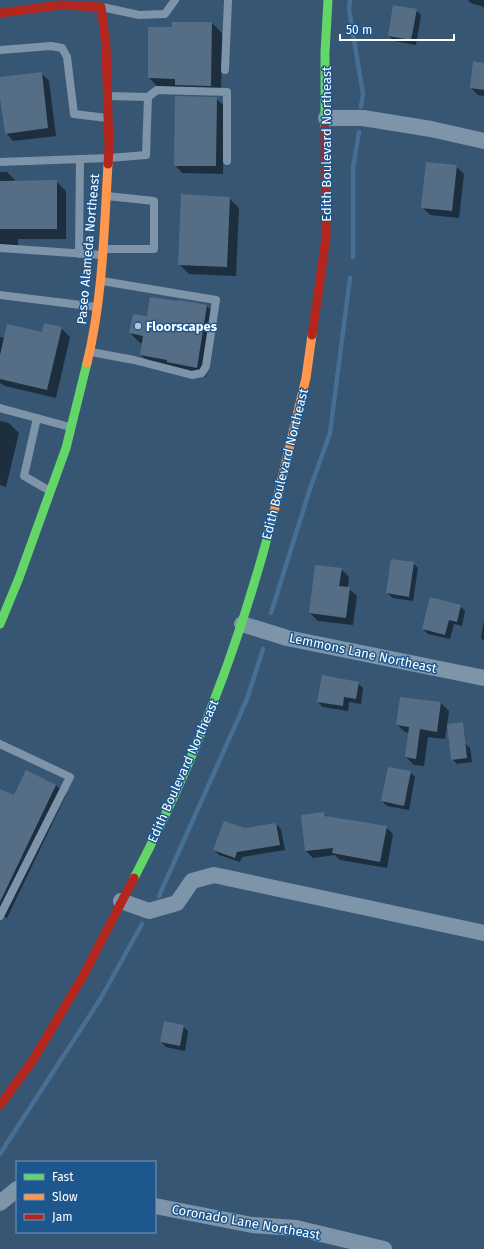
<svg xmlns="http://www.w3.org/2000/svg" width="484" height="1249" font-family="'Fira Sans',sans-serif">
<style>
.shadow{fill:#0007}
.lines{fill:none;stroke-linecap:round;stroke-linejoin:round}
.stream{stroke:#466f95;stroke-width:4.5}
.building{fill:#556e86}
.lane{stroke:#7e94a8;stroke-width:8}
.street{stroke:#7e94a8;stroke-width:16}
.fast{stroke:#63d668;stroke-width:9}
.slow{stroke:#ff974d;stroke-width:9}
.jam{stroke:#b3261e;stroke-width:9}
.poi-dot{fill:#b9c4ce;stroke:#1d578e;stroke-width:1.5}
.labels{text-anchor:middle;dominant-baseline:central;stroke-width:3;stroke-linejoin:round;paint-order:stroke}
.street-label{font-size:13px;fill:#fff;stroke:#1d578e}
.poi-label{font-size:13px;font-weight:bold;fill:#fff;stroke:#1d578e;text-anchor:start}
</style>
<rect width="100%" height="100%" fill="#375674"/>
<path class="shadow" d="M468 0H484V7L471 3Z
M416 10 421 15 416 45 394 41 389 36Z
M212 23 222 33 221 96 159 88 149 78Z
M484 64V96L478 95 471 88Z
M41 73 49 81 56 136 13 141 6 133 0 89V78Z
M216 98 224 106 223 174 182 173 175 165Z
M456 166 464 174 459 218 430 215 422 207Z
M0 172H7L17 182 56 181 66 191V239H18V247H0Z
M229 198 239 208 236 276 189 274 179 264Z
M180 301 207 306 217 316 206 377 151 365 141 355 143 344 140 343 130 333 147 317 179 303Z
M61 328 70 337 56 398 5 386 0 383V337L5 338 43 333Z
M0 421 9 423 19 433 6 487 0 485Z
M413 563 418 568 413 601 393 598 387 593Z
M341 569 349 577 348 588 357 596 353 625 318 621 310 613Z
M460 606 465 611 462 626 454 624 450 639 428 634 423 629Z
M484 619V641L481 638Z
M358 683 363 688 361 704 349 702 348 711 323 707 318 702Z
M401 698 441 703 449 711 445 739 428 737 424 766 414 765 406 757 409 733 405 732 397 725Z
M464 743 470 748 472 762 457 764 452 759Z
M410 772 415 777 409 810 387 806 382 801Z
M56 785 66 795 7 918 0 915V790L14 796Z
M324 814 328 817 386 827 393 834 387 868 340 860 335 855 313 858 306 851Z
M276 824 281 829 285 850 242 857 240 862 219 855 214 850 245 829Z
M183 1026 188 1031 185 1051 166 1047 161 1042Z"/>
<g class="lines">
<path class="stream" d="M350 0 349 9 363 94 361 107
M353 257V168L359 132
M271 613 309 492 330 433 350 278
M159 896 247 699 263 649
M0 1154 101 998 142 924"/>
</g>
<path class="building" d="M393 5 417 9 411 40 388 36Z
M172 22H212L211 86 175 85V79L148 78V27H172Z
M473 61 484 63V90L470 88Z
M42 72 48 128 5 134 0 97V77Z
M175 96 217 97 216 166H174Z
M426 162 457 165 452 211 421 208Z
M57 180V229H0V181Z
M181 194 230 197 227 267 178 265Z
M150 297 178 301 179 300 207 305 197 368 167 362V360L140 355 143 336 129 333 133 314 147 316Z
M44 323 62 327 47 390 0 379V355L7 324 42 332Z
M391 559 414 562 409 597 386 593Z
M315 565 342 568 339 586 350 587 346 618 309 613Z
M430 597 461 605 457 622 449 620 445 635 422 629Z
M322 675 359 682 356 699 344 697 343 706 317 702Z
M400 697 441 702 437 732 420 729 416 759 405 757 409 727 396 725Z
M463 722 467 758 451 760 447 724Z
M388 767 411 771 404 806 381 801Z
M26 770 56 785 0 902V789L14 795Z
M324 812 325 816 387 826 380 862 332 853 333 848 305 851 301 815Z
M224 821 245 828 276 823 280 845 237 852 235 858 213 850Z
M164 1021 184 1025 180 1046 160 1042Z"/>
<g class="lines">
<path class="lane" d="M102 7 139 15 165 14 175 0
M0 50 51 46 62 48 67 57 74 114 107 118
M225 70 228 0
M108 96 148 97 157 90 227 92V161
M0 162 109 158 146 155 148 97
M0 248 102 255
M104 249H154V201L107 196
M79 254 80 159
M0 295 97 307
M91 352 134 360 192 375 202 373 206 366 216 300 102 281
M0 408 70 427
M37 418 24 476 50 491
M0 744 70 777 0 916"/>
<path class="street" d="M326 118H363L431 129 484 141
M242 624 287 638 484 678
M121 901 149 911 177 903 192 881 214 875 484 933
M0 1203 17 1189
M155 1206 252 1225 296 1228 384 1249"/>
<path class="fast" d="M325 127V52L328 0
M0 624 19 578 66 448 87 363
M134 878C194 763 241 641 273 516"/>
<path class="slow" d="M87 363C103 298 104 230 108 164
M273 516 306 378 312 335"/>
<path class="jam" d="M0 13 61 5 101 7 106 46 109 149 108 164
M312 335 326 238 325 127
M0 1105 33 1060 83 976 134 878"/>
</g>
<circle class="poi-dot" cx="138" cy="326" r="4"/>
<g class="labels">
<g class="street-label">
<text transform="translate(326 144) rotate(-90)">Edith Boulevard Northeast</text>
<text transform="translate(88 249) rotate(-85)">Paseo Alameda Northeast</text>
<text transform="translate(285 464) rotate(-76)">Edith Boulevard Northeast</text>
<text transform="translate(363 653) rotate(12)">Lemmons Lane Northeast</text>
<text transform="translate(183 771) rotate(-66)">Edith Boulevard Northeast</text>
<text transform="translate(246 1222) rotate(10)">Coronado Lane Northeast</text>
</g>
<g class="poi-label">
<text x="146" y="326">Floorscapes</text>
</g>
</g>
<rect x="16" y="1161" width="140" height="72" fill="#1d578e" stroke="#779abb"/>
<rect x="24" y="1174" width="20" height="6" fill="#63d668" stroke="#779abb"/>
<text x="52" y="1181" font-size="12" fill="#ffffff">Fast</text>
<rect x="24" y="1194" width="20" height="6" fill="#ff974d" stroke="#779abb"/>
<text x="52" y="1201" font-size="12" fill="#ffffff">Slow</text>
<rect x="24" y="1214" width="20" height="6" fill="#b3261e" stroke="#779abb"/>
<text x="52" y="1221" font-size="12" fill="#ffffff">Jam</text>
<path d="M340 34v6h114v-6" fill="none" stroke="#ffffff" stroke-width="2"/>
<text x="346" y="34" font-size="12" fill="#ffffff" stroke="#1d578e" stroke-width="3" paint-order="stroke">50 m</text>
</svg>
